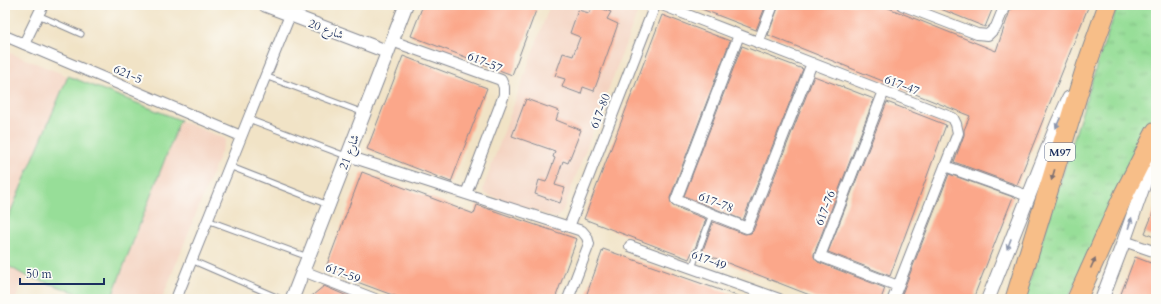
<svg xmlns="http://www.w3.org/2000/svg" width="1161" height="304" font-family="Cardo,Amiri,serif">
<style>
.built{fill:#f4d3c1}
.grass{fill:url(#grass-tufts);stroke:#59867b}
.garden{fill:#97de98;stroke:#59867b}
.building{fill:#fba78a}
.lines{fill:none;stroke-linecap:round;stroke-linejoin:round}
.service-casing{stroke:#868992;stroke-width:7}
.minor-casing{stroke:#868992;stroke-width:12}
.tertiary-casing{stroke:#868992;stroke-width:15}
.motorway-casing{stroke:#868992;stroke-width:21}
.service{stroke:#fff;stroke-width:5}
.minor{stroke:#fff;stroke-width:10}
.tertiary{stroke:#fff;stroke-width:13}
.motorway{stroke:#f7be88;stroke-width:19}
.oneway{fill:#8d97ae}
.oneway2{fill:#7e6f71}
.labels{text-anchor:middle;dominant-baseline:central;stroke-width:4;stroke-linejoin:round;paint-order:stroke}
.shield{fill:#fdfcf7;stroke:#5f6c8c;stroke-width:1}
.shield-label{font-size:11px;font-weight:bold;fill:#1b2f5e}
.street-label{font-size:12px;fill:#1b2f5e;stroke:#fdfcf7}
</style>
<defs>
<pattern id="grass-tufts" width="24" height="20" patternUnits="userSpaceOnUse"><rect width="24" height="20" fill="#97de98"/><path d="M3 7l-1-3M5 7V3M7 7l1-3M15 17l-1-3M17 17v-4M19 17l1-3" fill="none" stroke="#82bf85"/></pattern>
</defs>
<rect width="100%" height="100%" fill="#fdfcf7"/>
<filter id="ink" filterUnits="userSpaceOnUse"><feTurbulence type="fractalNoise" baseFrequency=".025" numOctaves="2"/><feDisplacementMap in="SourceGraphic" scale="8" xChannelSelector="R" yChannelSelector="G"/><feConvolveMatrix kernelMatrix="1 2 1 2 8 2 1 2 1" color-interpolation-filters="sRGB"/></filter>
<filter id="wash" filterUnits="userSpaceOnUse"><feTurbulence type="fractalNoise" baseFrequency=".012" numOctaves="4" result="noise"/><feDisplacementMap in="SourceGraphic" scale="16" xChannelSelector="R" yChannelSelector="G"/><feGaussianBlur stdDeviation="0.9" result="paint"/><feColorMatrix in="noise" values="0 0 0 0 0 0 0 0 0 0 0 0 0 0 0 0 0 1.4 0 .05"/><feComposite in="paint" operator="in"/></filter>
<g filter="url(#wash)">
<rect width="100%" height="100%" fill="#f1e3c6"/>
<path class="built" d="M550 5H621L638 11 562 213 556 218 485 194 483 189Z
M5 51 226 139 162 299H95L24 275 16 299H5Z"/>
<path class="grass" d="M1118 5H1156V114L1068 299H1024L1099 58Z"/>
<path class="garden" d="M68 76 180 120 114 291 113 299H95L24 275 5 264V225Z"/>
<g id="blocks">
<path class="building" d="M423 5H538L512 75 411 36Z
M593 5 611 12 607 19 618 24 594 91 583 87 581 94 562 87 565 79 555 76 563 53 573 56 580 37 570 33 578 10 589 13Z
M691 5H766L756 30Z
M779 5H881L996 51 1012 5H1089L1017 185 954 162 964 135V130L970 116 768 35Z
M931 5H994L985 27Z
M662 15 730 41 670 198 671 204 673 206 706 219 694 251 693 250 689 259 584 219Z
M742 46 803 69 743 220 684 196Z
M403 56 487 88 451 182 367 149Z
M814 76 874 99 814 254V257L818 262 885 288 881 299H820L702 253 713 222 745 234 751 233 753 231Z
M526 99 559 111 556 120 581 130 568 163 563 161 555 185 565 188 560 203 535 194 539 180 546 182 555 158 553 157 555 151 512 136Z
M887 102 946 125 890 276 828 252Z
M362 172 474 214 477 205 577 239 555 299H403L325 270Z
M949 174 1013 197 973 299H900Z
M1155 208H1156V238L1145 233Z
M603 249 743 298 742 299H585Z
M1135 257 1156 265V299H1119Z
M324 286 354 299H308Z"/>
</g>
</g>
<g filter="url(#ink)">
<use href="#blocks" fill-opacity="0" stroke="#868992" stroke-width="1"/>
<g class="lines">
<defs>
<path id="service" d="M38 15 81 34
M265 76 364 113
M248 119 346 156
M229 166 328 205
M207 220 308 257
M191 260 281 299
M692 268 712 214"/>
<path id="minor" d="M662 5 953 118 956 124 958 133 893 299
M902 5 977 34 988 35 996 27 1005 5
M739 35 676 200 747 228 812 63
M5 36 241 136
M758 43 773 5
M24 44 43 5
M884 91 820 256 898 286
M348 156 466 194 504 95V87L501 80 392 41
M945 166 1028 196
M466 194 582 231 587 237 589 244 568 299
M569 227 655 5
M1124 241 1156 252
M630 246 779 299
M303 271 375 299
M176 299 290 15"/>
<path id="tertiary" d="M265 5 388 52
M292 299 406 5
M988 299 1058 122 1069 98
M1102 299 1124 241 1156 150"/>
<path id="motorway" d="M1015 299 1086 67 1108 5
M1077 299 1125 192 1156 131"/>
</defs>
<use href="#service" class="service-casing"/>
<use href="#minor" class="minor-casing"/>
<use href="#tertiary" class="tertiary-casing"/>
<use href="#motorway" class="motorway-casing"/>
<use href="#service" class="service"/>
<use href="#minor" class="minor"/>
<use href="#tertiary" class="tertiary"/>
<use href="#motorway" class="motorway"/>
</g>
<defs><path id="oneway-solid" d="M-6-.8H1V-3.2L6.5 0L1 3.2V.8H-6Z"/></defs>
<g class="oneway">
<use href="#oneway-solid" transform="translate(1058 123) rotate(113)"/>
<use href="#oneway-solid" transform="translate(1130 223) rotate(-72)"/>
<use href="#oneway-solid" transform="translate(1009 244) rotate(111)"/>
</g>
<g class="oneway2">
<use href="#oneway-solid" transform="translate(1053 175) rotate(107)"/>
<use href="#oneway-solid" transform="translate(1093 263) rotate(-66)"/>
</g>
</g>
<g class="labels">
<rect class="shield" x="1045" y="143" width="30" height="18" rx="3"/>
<g class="shield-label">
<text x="1060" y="152">M97</text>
</g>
<g class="street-label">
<text transform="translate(326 29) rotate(21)">شارع 20</text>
<text transform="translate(485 62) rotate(22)">617-57</text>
<text transform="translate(128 74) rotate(23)">621-5</text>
<text transform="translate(902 85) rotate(21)">617-47</text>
<text transform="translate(600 111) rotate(-69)">617-80</text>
<text transform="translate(349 152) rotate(-69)">شارع 21</text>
<text transform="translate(716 202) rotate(21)">617-78</text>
<text transform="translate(825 208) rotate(-69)">617-76</text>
<text transform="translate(709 260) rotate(20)">617-49</text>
<text transform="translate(343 273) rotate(21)">617-59</text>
</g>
</g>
<rect width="1161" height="304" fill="none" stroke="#fdfcf7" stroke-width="20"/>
<path d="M20 278v6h84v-6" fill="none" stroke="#1b2f5e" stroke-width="2"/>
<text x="26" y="278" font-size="12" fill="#1b2f5e" stroke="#fdfcf7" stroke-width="3" paint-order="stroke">50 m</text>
</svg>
